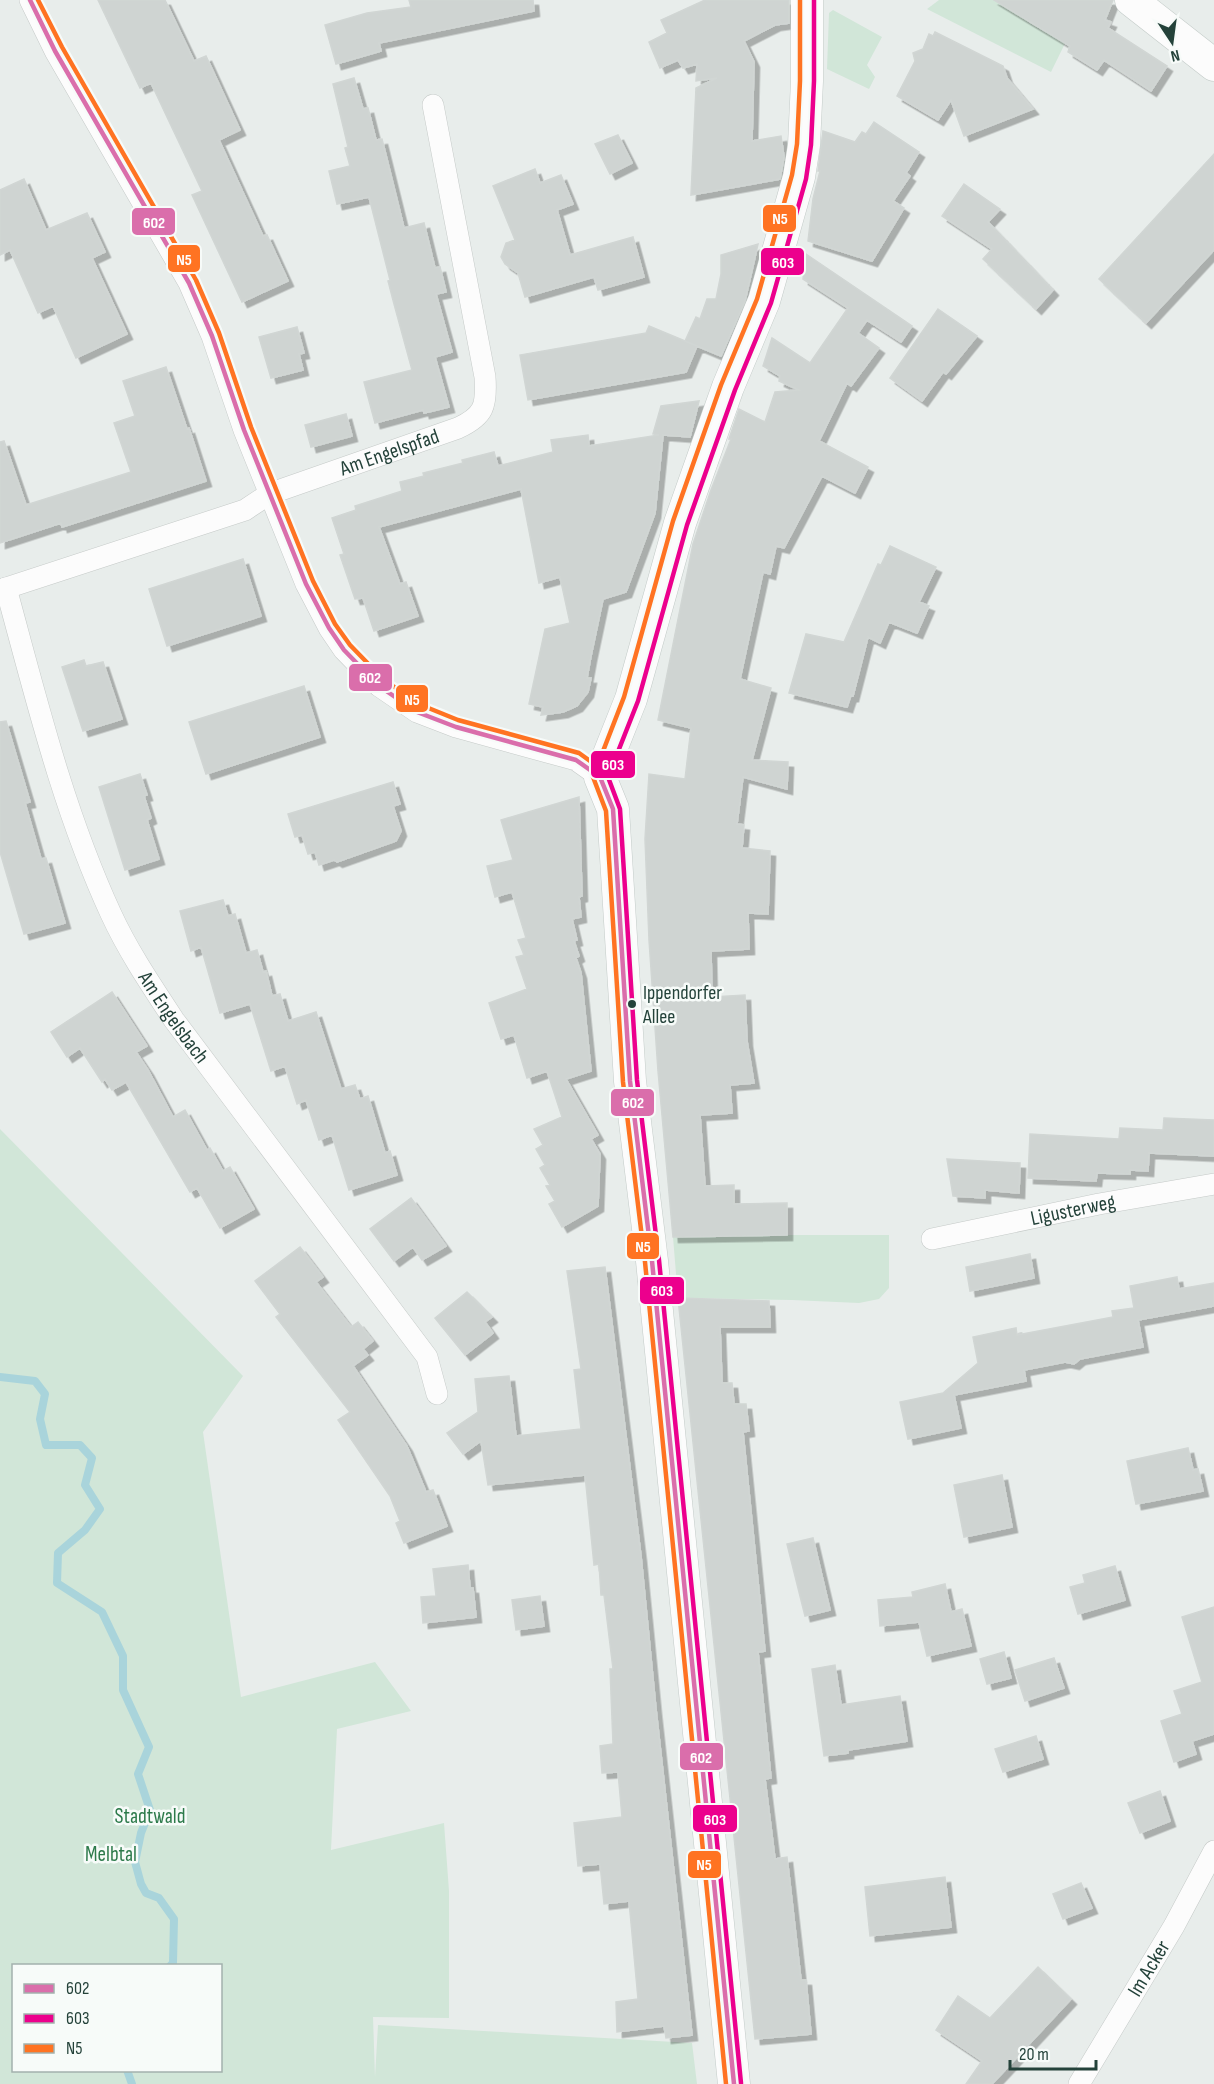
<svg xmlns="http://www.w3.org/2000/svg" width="1214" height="2084" font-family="'Sofia Sans Condensed',sans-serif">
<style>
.green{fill:#d1e6d8;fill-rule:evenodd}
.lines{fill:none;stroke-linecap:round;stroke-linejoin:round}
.stream{stroke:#a9d4db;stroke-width:8}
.building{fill:#cfd4d2;stroke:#d1d6d4;stroke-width:1.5;filter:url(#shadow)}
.street-casing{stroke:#c5cac8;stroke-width:22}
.secondary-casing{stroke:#c3cbc8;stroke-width:33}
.street{stroke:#fcfcfc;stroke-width:21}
.secondary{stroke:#fcfcfc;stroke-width:32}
.bus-1-casing{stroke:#f7fbf9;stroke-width:9}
.bus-2-casing{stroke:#f7fbf9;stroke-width:9}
.bus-3-casing{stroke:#f7fbf9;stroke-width:9}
.bus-1{stroke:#da6eab;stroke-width:4.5}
.bus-2{stroke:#ec008d;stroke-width:4.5}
.bus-3{stroke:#ff7322;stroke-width:4.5}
.bus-dot{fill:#24423a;stroke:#f7fbf9;stroke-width:2}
.labels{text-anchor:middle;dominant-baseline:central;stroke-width:5;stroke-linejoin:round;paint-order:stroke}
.bus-label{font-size:20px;fill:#24423a;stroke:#f7fbf9;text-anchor:start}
.street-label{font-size:21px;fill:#24423a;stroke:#f7fbf9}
.park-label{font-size:21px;fill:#2d7a4b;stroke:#f7fbf9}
.line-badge{stroke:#f7fbf9;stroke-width:2}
.badge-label{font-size:16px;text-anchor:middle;font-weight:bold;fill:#fff}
</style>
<defs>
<filter id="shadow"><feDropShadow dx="5.5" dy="5.5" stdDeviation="0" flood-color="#0004"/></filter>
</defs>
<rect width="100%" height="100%" fill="#e8edeb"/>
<path class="green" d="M939 0H1008L1029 20 1028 22 1051 35 1063 14 1076 21 1051 72 927 9Z
M833 10 882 37 867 65 875 77 869 89 827 69 829 13Z
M0 1129 243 1376 203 1432 241 1697 375 1662 411 1711 337 1729 331 1850 444 1823 449 1891V2018L373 2017 375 2077 378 2025 692 2043 697 2084H0ZM14 1966H220V2070H14Z
M787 1235H889V1288L879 1299 859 1303 792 1300 678 1298 673 1237Z"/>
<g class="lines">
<path class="stream" d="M0 1377 35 1381 45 1394 40 1419 46 1445H80L92 1458 85 1485 100 1509 85 1530 58 1553 57 1583 102 1612 123 1656V1690L149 1747 138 1774 150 1810 141 1833 135 1862 141 1884 146 1893 159 1898 174 1919 173 1963 170 1966
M127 2070 132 2084"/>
</g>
<path class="building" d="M98 0H165L194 61 206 56 240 130 219 140 263 236 267 235 288 281 242 302 192 195 202 191 166 115 151 83 140 88Z
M409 0H533L534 11 379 43 381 51 336 64 325 25 367 13 411 7Z
M705 0H789V23L775 25 744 41 754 62 752 141 781 136 784 157 780 179 691 195 696 88 717 78 696 81 697 64 683 68 678 60 660 68 649 42 667 33 661 20Z
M994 0H1113L1105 20 1111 22 1108 28 1167 66 1151 91 1104 60 1097 70 1068 52 1070 46Z
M935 32 1003 66 1007 78 1033 109 964 136 951 100 938 120 897 96 915 61 913 53 923 49 929 34 933 36Z
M354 78 363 109 368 108 376 140 382 139 404 228 424 223 435 268 440 267 446 292 436 294 452 352 435 357 449 407 424 413 423 410 375 423 364 382 412 370 394 304 388 281 390 280 369 197 337 204 329 171 350 166 345 148 348 147 333 84Z
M874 122 919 152 906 173 910 176 893 201 904 208 872 261 808 241 813 199 820 171H818L823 131 855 142 862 132 866 134Z
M618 135 632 163 610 174 595 144Z
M1214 154V250L1146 323 1099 279Z
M535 169 540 183 561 175 573 204 557 210 570 255 633 237 644 277 598 290 594 277 525 297 518 273 505 264 501 257 506 243 515 240 493 186Z
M24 179 46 230 87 213 105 252 92 258 127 334 76 358 53 306 38 313 10 250 0 255V190Z
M964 184 1000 209 988 222 1053 290 1036 309 983 259 992 249 942 216Z
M758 244 745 301 721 356 685 341 696 317 700 319 707 299H716L721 274V255Z
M806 254 912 326 901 342 867 320 858 333 879 348 851 386 847 383 819 441 868 467 855 493 822 476 784 548 776 546 770 574 763 572 740 679 771 688 752 760 788 762 787 789 743 777 737 824 744 825 742 848 770 851 768 914 748 913 749 949 711 951 712 997 745 995 747 1041 754 1083 730 1085 732 1113 700 1115 705 1186 734 1185V1204L787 1203V1235L673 1237 658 1071 649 940 645 839 649 774 685 779 691 728 658 720 693 544 711 490 731 439H729L739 409 765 422 775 392 799 390 779 381 780 376 763 366 772 338 810 363 848 308 803 279Z
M938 309 977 336 946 374 943 372 922 401 890 378Z
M649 326 697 346 686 372 528 400 520 355 646 333Z
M297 327 304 353 299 354 303 370 271 378 259 337Z
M166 367 187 429 189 428 206 481 62 527 61 523 0 543V442L4 441 26 505 131 472 114 423 135 416 123 381Z
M699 401 690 437 663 435 655 513 626 592 603 599 591 656 587 678H591L588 692 577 706 563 712 541 715 543 707 529 704 545 629 570 623 560 577 539 583 521 489 379 527 400 584 406 582 418 616 374 631 363 598 355 599 340 555 344 554 332 518 356 510 355 506 402 491 400 482 424 476 423 473 463 463 462 460 494 452 498 466 553 452 551 440 588 435 589 446 659 435 653 434 661 406Z
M346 414 352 436 311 447 305 425Z
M890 546 936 567 919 602 929 606 917 633 889 622 880 643 868 637 853 696 851 695 847 707 789 693 806 634 844 642 878 564 881 565Z
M243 559 261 616 167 646 149 589Z
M84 660 86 666 103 662 122 719 83 731 62 667Z
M304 686 320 737 206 774 189 722Z
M6 721 30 802 25 803 41 859 46 858 65 923 24 934 0 852V722Z
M140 774 147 795 144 796 151 818 147 820 159 859 125 870 99 787Z
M393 782 400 804 393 806 401 831 396 841 337 862 334 860 319 865 315 852 308 854 302 835 295 837 288 814Z
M579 797 582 896 579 897 581 917 572 919 577 940 574 941 579 956 576 958 581 973 591 1071 566 1079 598 1135 591 1139 600 1154 598 1206 562 1227 549 1204 555 1201 546 1186 550 1185 540 1168 545 1165 536 1149 543 1145 534 1129 562 1117 547 1071 527 1078 514 1035 501 1039 489 1003 527 989 516 957 524 955 518 940 526 938 512 892 495 897 487 866 513 860 501 820Z
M223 900 228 916 235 914 246 953 257 950 263 972 266 971 272 996 280 994 288 1021 316 1012 341 1089 355 1085 360 1099 368 1096 385 1153 390 1151 397 1175 349 1190 332 1135 319 1140 306 1100 297 1104 285 1066 271 1071 250 1004 220 1013 201 947 191 951 180 911Z
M112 992 147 1046 136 1052 148 1070 173 1117 185 1110 207 1150 210 1148 223 1171 230 1167 254 1209 220 1228 197 1188 190 1192 126 1082 112 1090 105 1079 102 1082 80 1048 67 1057 51 1032Z
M1164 1118 1214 1120V1156L1149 1153 1148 1171 1130 1170V1174L1097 1173 1096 1181 1028 1178 1030 1134 1119 1139 1120 1128 1163 1130Z
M947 1159 1020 1163 1019 1193 985 1190V1198L953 1196Z
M411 1198 446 1246 422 1260 413 1247 394 1261 370 1229Z
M300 1247 323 1277 316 1282 351 1327 358 1322 373 1341 363 1349 368 1355 353 1366 407 1446 426 1492 433 1490 447 1526 404 1543 396 1523 400 1521 390 1496 338 1420 350 1412 276 1317 280 1314 255 1281Z
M1030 1254 1034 1278 970 1291 966 1267Z
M605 1267 641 1556 656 1709 692 2035 666 2038 664 2026 617 2032 616 2002 638 1999 629 1901 604 1904 600 1864 578 1866 574 1823 622 1817 618 1772 602 1773 600 1746 613 1744 610 1669H613L604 1595H601L599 1564 594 1565 585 1475 488 1485 481 1441 463 1454 447 1433 478 1412 475 1379 509 1376 516 1436 581 1429 574 1370 581 1369 567 1271Z
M1177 1277 1179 1289 1214 1283V1306L1138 1320 1143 1347 1080 1359 1074 1364 1065 1362 1024 1370 1026 1381 954 1395 961 1428 908 1439 900 1402 943 1393 978 1363 973 1337 1016 1328 1017 1335 1113 1317 1112 1311 1134 1308 1130 1286Z
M467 1292 492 1317 485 1322 493 1333 465 1355 435 1318Z
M678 1298 769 1301 770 1327H720L722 1383H732L734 1404H746L749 1431 743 1432 765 1651 758 1652 771 1778 765 1779 775 1859 787 1857 801 1980H806L811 2034 755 2039Z
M1188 1448 1193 1470 1198 1469 1203 1491 1136 1504 1127 1461Z
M1002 1475 1012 1527 964 1537 954 1485Z
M813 1538 830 1610 805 1616 787 1544Z
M468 1565 470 1588H473L476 1617 423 1623 421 1597 436 1596 433 1569Z
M1115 1566 1125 1600 1078 1614 1070 1587 1085 1583 1083 1575Z
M945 1584 951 1612 962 1609 971 1646 927 1656 919 1622 880 1626 878 1600 913 1597 912 1592Z
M540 1596 544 1626 516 1630 512 1600Z
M1214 1607V1734L1192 1741 1196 1754 1174 1762 1161 1721 1182 1714 1174 1691 1202 1682 1182 1617Z
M1004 1652 1011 1678 987 1684 980 1659Z
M1054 1658 1064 1688 1025 1701 1015 1670Z
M835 1665 841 1705 900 1696 907 1741 848 1750V1753L824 1756 812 1669Z
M1036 1736 1043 1759 1003 1772 995 1749Z
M1160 1791 1170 1821 1140 1833 1128 1803Z
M945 1877 951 1927 870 1936 865 1887Z
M1081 1883 1092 1908 1063 1919 1053 1894Z
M1038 1967 1071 1999 992 2084H966L982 2061 936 2030 958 1996 990 2018Z"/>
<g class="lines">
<defs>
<g id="street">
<path d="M30 0 55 51 189 283 212 336 244 430 306 584 329 628 344 650 379 686 417 712 456 727 576 760 600 777"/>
<path id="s1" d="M6 588C36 698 63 810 111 914 128 951 151 985 174 1020L427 1357 437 1394"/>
<path id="s2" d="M0 590 245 510 269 494 458 428C484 416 487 406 485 377L433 105"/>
<path id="s3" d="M932 1239 1099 1204 1214 1184"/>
<path id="s4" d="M1079 2084 1174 1926 1214 1851"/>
</g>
<path id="secondary" d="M1131 0 1214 65
M734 2084 652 1261 630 1081 613 809 600 777 631 699 680 523 728 387 764 301 799 177 804 145 807 81V0"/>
</defs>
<use href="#street" class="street-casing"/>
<use href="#secondary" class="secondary-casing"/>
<use href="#street" class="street"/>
<use href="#secondary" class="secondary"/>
<defs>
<path id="bus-1" d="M30 0 55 51 189 283 212 336 244 430 306 584 329 628 344 650 379 686 417 712 456 727 576 760 600 777
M600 777 613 809 630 1081 652 1261 734 2084"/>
<path id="bus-2" d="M741 2083 659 1260 637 1080 620 809 608 777 638 701 687 525 735 390 771 303 806 179 811 145 814 81V0"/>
<path id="bus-3" d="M38 0 62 47 196 280 219 333 251 427 313 581 335 624 350 645 384 680 421 705 458 720 579 753 604 771
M726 2084 645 1262 623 1082 606 811 593 777 624 697 673 521 721 385 757 299 792 175 797 144 800 81V0"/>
</defs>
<use href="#bus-1" class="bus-1-casing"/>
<use href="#bus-2" class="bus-2-casing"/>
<use href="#bus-3" class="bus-3-casing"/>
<use href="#bus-1" class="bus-1"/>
<use href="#bus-2" class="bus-2"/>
<use href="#bus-3" class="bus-3"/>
</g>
<circle class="bus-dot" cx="632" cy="1004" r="5"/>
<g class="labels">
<g class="bus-label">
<text x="643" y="993">Ippendorfer<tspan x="643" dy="24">Allee</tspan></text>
</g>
<g class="street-label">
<text stroke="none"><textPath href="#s2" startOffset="414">Am Engelspfad</textPath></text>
<text stroke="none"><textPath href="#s1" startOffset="464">Am Engelsbach</textPath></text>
<text stroke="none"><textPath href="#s3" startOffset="144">Ligusterweg</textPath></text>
<text stroke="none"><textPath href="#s4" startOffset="135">Im Acker</textPath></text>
</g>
<g class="park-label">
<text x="150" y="1816">Stadtwald</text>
<text x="111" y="1854">Melbtal</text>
</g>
</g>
<g class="line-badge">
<rect x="762" y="204" width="35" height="29" rx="6" fill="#ff7322"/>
<rect x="131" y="207" width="45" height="29" rx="6" fill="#da6eab"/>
<rect x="167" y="244" width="34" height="29" rx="6" fill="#ff7322"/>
<rect x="760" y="247" width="45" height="29" rx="6" fill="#ec008d"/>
<rect x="348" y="663" width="45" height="29" rx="6" fill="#da6eab"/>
<rect x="395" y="684" width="34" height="29" rx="6" fill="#ff7322"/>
<rect x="590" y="750" width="46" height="29" rx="6" fill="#ec008d"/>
<rect x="610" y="1088" width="45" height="29" rx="6" fill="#da6eab"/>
<rect x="626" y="1232" width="34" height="28" rx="6" fill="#ff7322"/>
<rect x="639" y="1276" width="46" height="29" rx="6" fill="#ec008d"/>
<rect x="679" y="1742" width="45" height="29" rx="6" fill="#da6eab"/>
<rect x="692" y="1804" width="46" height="29" rx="6" fill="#ec008d"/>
<rect x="687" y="1850" width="35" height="29" rx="6" fill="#ff7322"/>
</g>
<g class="badge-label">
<text x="780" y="224">N5</text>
<text x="154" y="228">602</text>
<text x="184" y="265">N5</text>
<text x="783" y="268">603</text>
<text x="370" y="683">602</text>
<text x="412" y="705">N5</text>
<text x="613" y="770">603</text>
<text x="633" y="1108">602</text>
<text x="643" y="1252">N5</text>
<text x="662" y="1296">603</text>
<text x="701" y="1763">602</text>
<text x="715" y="1825">603</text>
<text x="704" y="1870">N5</text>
</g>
<rect x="12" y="1964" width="210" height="108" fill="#f7fbf9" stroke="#a3b1ad" stroke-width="1.5"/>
<rect x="24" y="1984" width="30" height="9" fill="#da6eab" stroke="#a3b1ad" stroke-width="1.5"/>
<text x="66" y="1994" font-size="18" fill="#24423a">602</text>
<rect x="24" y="2014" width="30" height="9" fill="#ec008d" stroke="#a3b1ad" stroke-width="1.5"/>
<text x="66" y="2024" font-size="18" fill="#24423a">603</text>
<rect x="24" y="2044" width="30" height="9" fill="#ff7322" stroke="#a3b1ad" stroke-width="1.5"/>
<text x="66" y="2054" font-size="18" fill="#24423a">N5</text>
<g transform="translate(1172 42) rotate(167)" stroke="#f7fbf9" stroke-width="4.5" paint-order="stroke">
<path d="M0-4.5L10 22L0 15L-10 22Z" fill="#24423a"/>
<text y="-9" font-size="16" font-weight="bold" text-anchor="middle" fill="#24423a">N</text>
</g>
<path d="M1010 2060v9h86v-9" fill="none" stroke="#24423a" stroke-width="3"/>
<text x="1019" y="2060" font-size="18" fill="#24423a" stroke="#f7fbf9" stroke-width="4.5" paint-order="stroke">20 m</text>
</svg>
